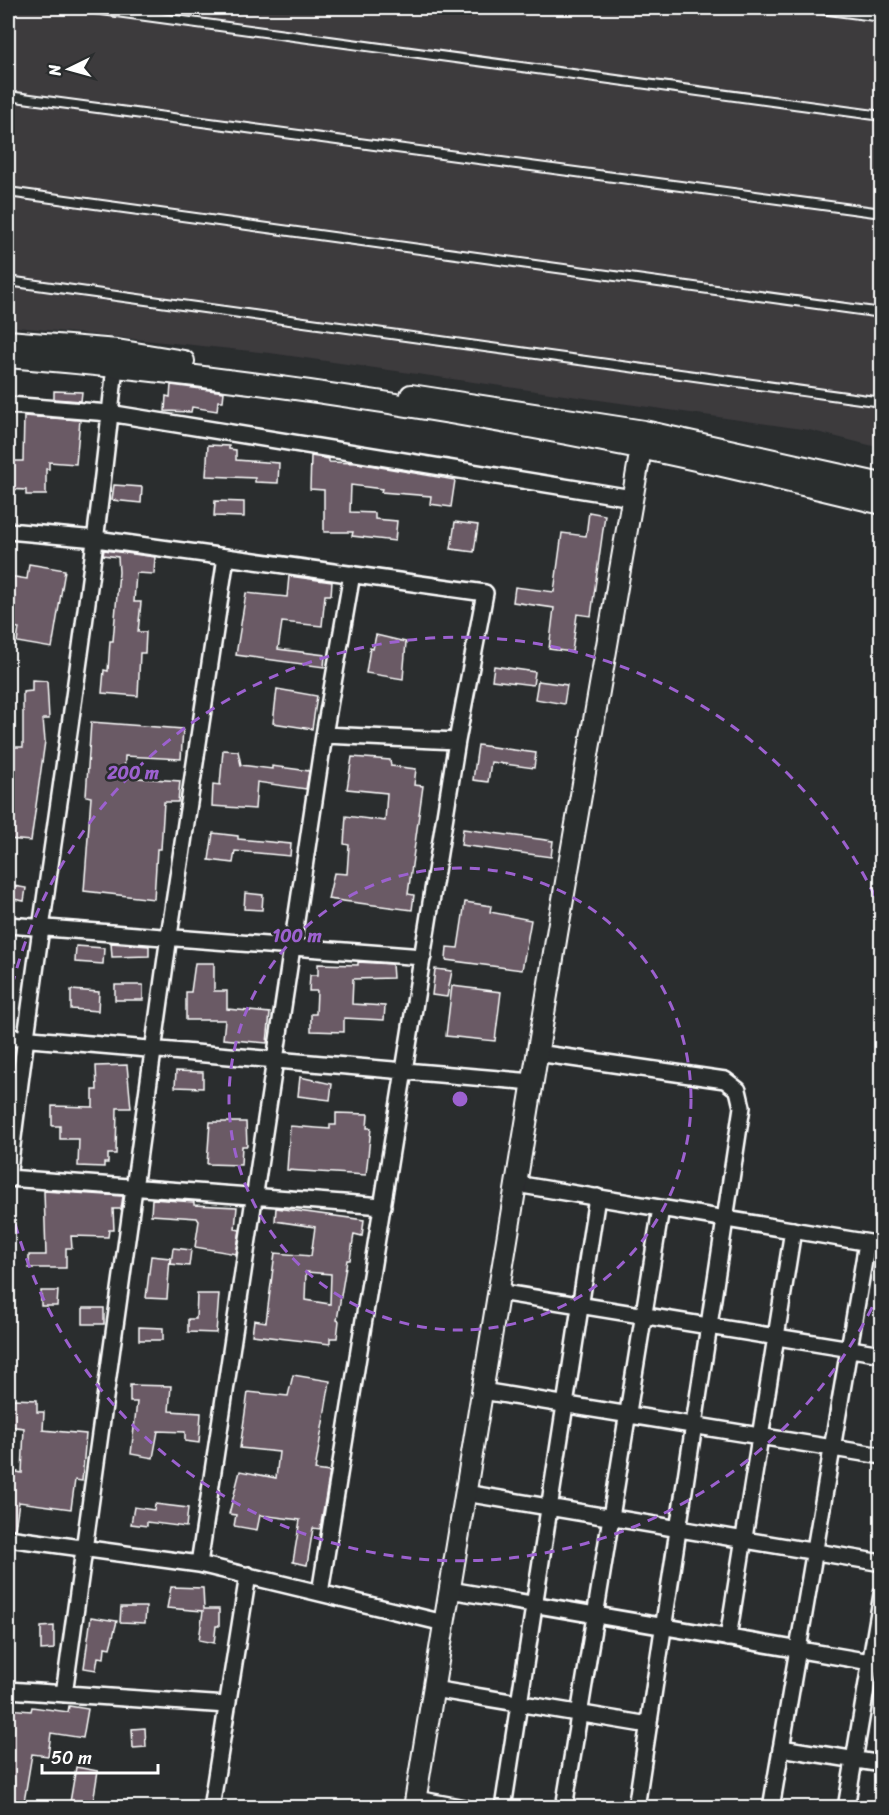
<svg xmlns="http://www.w3.org/2000/svg" width="889" height="1815" font-family="Sriracha,sans-serif">
<style>
.built{fill:#3d3a3e}
.building{fill:#6a5a65;stroke:#fff;stroke-width:1.5;fill-rule:evenodd}
.lines{fill:none;stroke-linecap:round;stroke-linejoin:round}
.service-casing{stroke:#fff;stroke-width:12}
.minor-casing{stroke:#fff;stroke-width:20}
.tertiary-casing{stroke:#fff;stroke-width:24}
.service{stroke:#2a2d2e;stroke-width:8}
.minor{stroke:#2a2d2e;stroke-width:15}
.tertiary{stroke:#2a2d2e;stroke-width:20}
.ring{fill:none;stroke:#9c61cf;stroke-width:3;stroke-dasharray:10 8}
.centre{fill:#9c61cf;stroke:#2a2d2e;stroke-width:3}
.ring-label{font-size:18px;text-anchor:middle;font-weight:bold;fill:#9c61cf;stroke:#2a2d2e;stroke-width:5;stroke-linejoin:round;paint-order:stroke}
</style>
<rect width="100%" height="100%" fill="#2a2d2e"/>
<filter id="ink" filterUnits="userSpaceOnUse"><feTurbulence type="fractalNoise" baseFrequency=".0167" numOctaves="2"/><feDisplacementMap in="SourceGraphic" scale="12" xChannelSelector="R" yChannelSelector="G"/><feConvolveMatrix kernelMatrix="1 2 1 2 8 2 1 2 1" color-interpolation-filters="sRGB"/></filter>
<g filter="url(#ink)">
<path class="built" d="M8 8H881V448L809 430 270 353 8 326Z"/>
<path class="building" d="M171 385 224 392 223 401H218L217 411 192 407 191 412 165 411 166 396 170 397Z
M54 391 82 392 81 401 54 399Z
M24 416 80 420 76 464 49 462V469H46V495H26V490L8 489V461H23Z
M208 445 229 446V449L236 450V460L279 463 278 483 255 482V478L206 476Z
M311 456 329 459V462L357 463 455 480 451 507 430 504 431 496 381 492 382 489 351 485 350 512 375 513V519L397 521 395 541 352 536 353 532H324V490L310 489Z
M114 485 142 487 141 503 112 500Z
M215 501 244 502V517L214 516Z
M589 512 605 515 591 616 577 614 572 652 549 649 554 608 513 602 515 587 554 592 562 533 586 536Z
M455 522 478 525 474 552 451 549Z
M104 550 155 557 154 574 136 573 134 602H141L138 632H146L145 653H140L138 696 102 693 104 670 108 671 110 641H113L119 572 118 557 103 555Z
M29 564 65 570 52 648 17 642 19 628 8 626V576L27 579Z
M289 576 332 582 331 595H325L322 626 282 622 278 649 325 655 324 667 236 655 246 593 287 597Z
M376 635 406 642 403 679 366 673 370 648 373 649Z
M494 666 535 672 533 685 492 680Z
M32 680 47 681 49 719H43L45 741 31 841 8 839V747H23V692L32 691Z
M538 681 567 685 564 704 535 699Z
M277 689 317 696 312 729 273 723Z
M91 722 183 729 181 759 125 756 124 777 180 781 178 802H164L161 849H157L154 899 84 891 91 797 86 796Z
M478 745 536 753 534 768 491 762 488 782 473 780Z
M223 750 238 751 241 765 272 769V766L309 771 306 789 257 782 255 809 212 806 213 784 220 785Z
M352 757 390 760 391 766 416 769 414 785 423 786 408 894 414 895 412 910 328 899 334 873 347 874 349 845 344 844 346 816 385 821 387 793 347 789Z
M463 829 553 841 551 857 461 845Z
M213 833 238 836V839L291 844 290 856 235 851 233 863 209 860Z
M8 885 26 888 24 901 8 898Z
M245 893 263 895 262 910 244 909Z
M465 902 491 906 490 912 531 920 522 970 446 960 447 947 458 948Z
M111 943 149 946V956L112 957Z
M76 946 104 948 103 964 75 962Z
M358 962 392 964 393 978 353 979 352 1004 385 1006 384 1020 344 1018V1032L311 1031V1014H316L317 991H309L310 975H318V964L358 965Z
M195 963H214V991H227V1009L270 1013 267 1043 223 1039 225 1020H186V992H191Z
M435 969 452 971 447 997 432 995Z
M115 985H143V1000H115Z
M452 986 501 992 495 1041 446 1036Z
M71 990 99 992 98 1011 71 1009Z
M127 1065 131 1108H117L116 1154H108V1163H104V1167L78 1166 79 1139H60V1126H52V1106L93 1107V1090H97L96 1066Z
M176 1071 203 1072V1088L175 1087Z
M300 1077 332 1084 330 1100 298 1096Z
M336 1113 368 1114 367 1128H371L366 1175 287 1170 290 1126 330 1129V1125H336Z
M210 1122H246L247 1146H242L241 1165 207 1164Z
M44 1191 123 1196 121 1209H113L114 1230H109L108 1237 71 1236 72 1248H66V1268H29V1255H46Z
M152 1199 194 1202V1205L237 1207 235 1229 240 1230 236 1254 195 1247 199 1221 197 1218 151 1215Z
M276 1208 364 1220 362 1236 354 1234 350 1260H347L337 1320 339 1321 337 1338H330V1344L252 1335 254 1320 266 1322 275 1253 311 1256 315 1227 275 1221ZM306 1272 331 1274 330 1304 305 1300Z
M173 1248 191 1250 189 1266 171 1264Z
M151 1256 170 1258 167 1299 146 1298Z
M41 1291H58L57 1306H41Z
M197 1294H219L216 1333 188 1332V1319H196Z
M83 1308H104V1324H83Z
M139 1327 163 1328V1340H139Z
M293 1375 330 1381 315 1470 330 1472 320 1529 313 1528 307 1565 293 1562 300 1520 260 1515 257 1530 234 1526 236 1515 229 1514 240 1471 276 1478 279 1452 240 1448 248 1392 288 1396Z
M130 1385 171 1386 169 1411 201 1413 199 1443 185 1441V1432L158 1431 153 1458 131 1454 137 1402H130Z
M13 1399 37 1400V1412H44L43 1430 86 1434 82 1481 75 1480 71 1509 19 1502 15 1529 8 1528V1470L22 1473 24 1428 8 1426Z
M155 1504 188 1508 186 1527 147 1522V1526L131 1524 134 1507 154 1510Z
M171 1587 203 1588 204 1609H219V1626H216L214 1643 199 1640 203 1611 167 1608Z
M121 1607H146L145 1623 120 1622Z
M91 1617 117 1621 110 1648 105 1647 104 1658 98 1657 96 1670 84 1668Z
M54 1626V1649L41 1650V1627Z
M69 1706 88 1709 83 1738 51 1733 48 1756 32 1754 23 1808H8L11 1766H8V1709L31 1711 32 1707 68 1712Z
M145 1728 146 1747 133 1748 132 1729Z
M76 1767 98 1771 92 1808H69Z"/>
<g class="lines">
<defs>
<path id="service" d="M87 8 882 116
M813 8 882 17
M8 25 10 8
M8 96 882 213
M8 192 882 313
M8 281 882 402"/>
<path id="minor" d="M8 405 109 413 632 498
M8 531 96 539 485 593 457 741 320 1593
M324 735 457 741
M8 925 423 957
M8 1037 533 1082
M537 1053 725 1080 738 1090 742 1107 636 1808
M8 1178 383 1206
M8 1179C40 905 89 632 116 356
M516 1184 882 1245
M498 1292 882 1354
M482 1391 882 1456
M465 1493 882 1563
M8 1538 199 1564 444 1623
M199 1564 324 735 352 574
M450 1590 882 1664
M728 1638 793 1230
M433 1689 649 1725
M8 1690 227 1705
M64 1694 169 936 226 557
M781 1748 882 1764
M416 1799 465 1808
M211 1808 248 1575
M503 1808 597 1197
M564 1808 661 1208
M771 1808 867 1243
M846 1808 882 1594"/>
<path id="tertiary" d="M8 341 117 350 184 361
M8 357C219 374 430 406 639 448 720 464 801 485 882 504
M411 395 644 431 882 484
M414 1808 557 934 644 431"/>
</defs>
<use href="#service" class="service-casing"/>
<use href="#minor" class="minor-casing"/>
<use href="#tertiary" class="tertiary-casing"/>
<use href="#service" class="service"/>
<use href="#minor" class="minor"/>
<use href="#tertiary" class="tertiary"/>
</g>
</g>
<g class="ring">
<circle cx="460" cy="1099" r="231"/>
<path d="M880 1291A462 462 0 0 1 8 1195M8 1003A462 462 0 0 1 880 907"/>
</g>
<circle cx="460" cy="1099" r="9" class="centre"/>
<g class="ring-label">
<text x="133" y="779">200 m</text>
<text x="297" y="942">100 m</text>
</g>
<rect width="889" height="1815" fill="none" stroke="#2a2d2e" stroke-width="30"/>
<rect x="15" y="15" width="859" height="1785" fill="none" stroke="#fff" stroke-width="2" filter="url(#ink)"/>
<g transform="translate(69 69) rotate(265)" stroke="#2a2d2e" stroke-width="4.5" paint-order="stroke">
<path d="M0-4.5L10 22L0 15L-10 22Z" fill="#ffffff"/>
<text y="-9" font-size="16" font-weight="bold" text-anchor="middle" fill="#ffffff">N</text>
</g>
<path d="M42 1764v9h116v-9" fill="none" stroke="#ffffff" stroke-width="3"/>
<text x="51" y="1764" font-size="18" fill="#ffffff" stroke="#2a2d2e" stroke-width="4.5" paint-order="stroke">50 m</text>
</svg>
